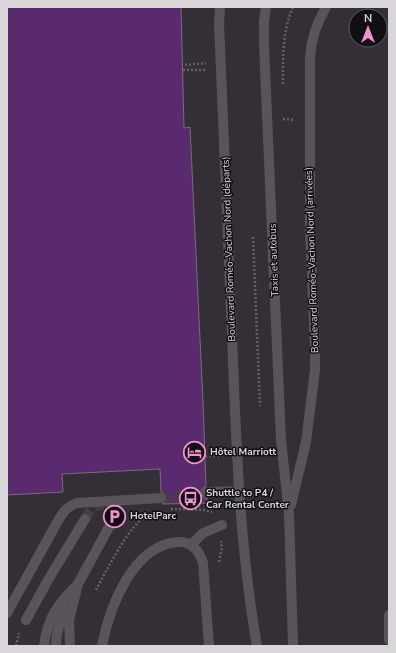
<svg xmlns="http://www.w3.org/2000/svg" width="396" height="653" font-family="'Nunito Sans',sans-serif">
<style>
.built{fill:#342e37;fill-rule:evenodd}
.building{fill:#592b6e;stroke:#747076}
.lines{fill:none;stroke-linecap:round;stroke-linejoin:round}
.minor-tunnel{stroke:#434044;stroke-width:10;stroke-dasharray:10 5;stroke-linecap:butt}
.path{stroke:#646165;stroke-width:2.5;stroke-dasharray:2 2;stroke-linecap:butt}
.minor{stroke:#58545a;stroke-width:10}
.labels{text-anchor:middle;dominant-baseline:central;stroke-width:3;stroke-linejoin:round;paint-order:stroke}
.street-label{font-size:10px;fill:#d9d6da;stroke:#100f11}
.poi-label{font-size:10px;font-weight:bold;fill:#d9d6da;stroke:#100f11;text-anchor:start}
</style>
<rect width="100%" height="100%" fill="#28252a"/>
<path class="built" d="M7 7H389V646H7ZM356 16H380V40H356Z"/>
<path class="building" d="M7 7H181L184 128 190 127 203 402 206 486 202 489 201 493 204 498H207V503L162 504 167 501V498L166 494 161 492 160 469 62 474 63 492 7 495Z"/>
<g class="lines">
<path class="minor-tunnel" d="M161 498 207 492
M85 519C87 516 89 512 92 509 98 503 114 502 118 510L115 516"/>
<path class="path" d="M185 65 206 63
M183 70H206
M283 84C283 57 282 32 293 7
M283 119 295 120
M253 237 260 406
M205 457 223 455
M171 509 204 510 212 512
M219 562 222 548 221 541
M96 590C107 570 129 524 149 514
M16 646 19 633"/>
<path class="minor" d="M220 7 219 25C224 128 228 231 232 335 236 439 239 543 257 646
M266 7 264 21V45L281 440 289 513 293 646
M207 492 240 491
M291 505 306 442 315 370V347L310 229V58C311 39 316 24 326 7
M191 545 203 533 222 525
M7 613 59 519C64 511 68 506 77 503L161 498
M389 615V640
M26 620 48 580 85 519
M44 646C47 618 58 604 77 585
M56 646C56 631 60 619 69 608
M70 646 69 620 78 584 115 516
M102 646C109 609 132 546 177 542 191 541 199 550 203 563L209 646"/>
</g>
<defs>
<symbol id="hotel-ring" viewBox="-11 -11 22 22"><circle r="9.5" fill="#100f11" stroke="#f491d3" stroke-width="1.5"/><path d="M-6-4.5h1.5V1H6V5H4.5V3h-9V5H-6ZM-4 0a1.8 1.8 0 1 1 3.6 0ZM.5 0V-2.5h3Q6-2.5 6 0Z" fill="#f491d3"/></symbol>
<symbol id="bus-ring" viewBox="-11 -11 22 22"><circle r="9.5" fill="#100f11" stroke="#f491d3" stroke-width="1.5"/><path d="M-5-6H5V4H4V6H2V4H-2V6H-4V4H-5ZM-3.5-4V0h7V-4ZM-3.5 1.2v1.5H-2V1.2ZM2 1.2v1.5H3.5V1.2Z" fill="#f491d3"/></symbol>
<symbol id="parking-ring" viewBox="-11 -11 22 22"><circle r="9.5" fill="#100f11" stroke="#f491d3" stroke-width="1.5"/><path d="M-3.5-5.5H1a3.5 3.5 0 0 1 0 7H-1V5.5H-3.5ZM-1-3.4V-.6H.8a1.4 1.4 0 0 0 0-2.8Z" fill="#f491d3"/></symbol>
</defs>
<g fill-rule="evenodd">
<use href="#hotel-ring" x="182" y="440" width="25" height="25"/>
<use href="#bus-ring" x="178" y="486" width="25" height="25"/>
<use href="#parking-ring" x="102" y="504" width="25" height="25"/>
</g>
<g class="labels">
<g class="street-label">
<text transform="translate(229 249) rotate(-92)">Boulevard Roméo-Vachon Nord (départs)</text>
<text transform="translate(274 260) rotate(-92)">Taxis et autobus</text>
<text transform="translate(312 260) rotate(-92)">Boulevard Roméo-Vachon Nord (arrivées)</text>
</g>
<g class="poi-label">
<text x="210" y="452">Hôtel Marriott</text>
<text x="206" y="493">Shuttle to P4 /<tspan x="206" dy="12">Car Rental Center</tspan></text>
<text x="130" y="516">HotelParc</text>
</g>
</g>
<rect width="396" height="653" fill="none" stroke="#d9d6da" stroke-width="16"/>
<g transform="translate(368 28)"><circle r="19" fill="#100f11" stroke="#605f61"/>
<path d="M0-3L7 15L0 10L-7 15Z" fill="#f491d3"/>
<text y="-6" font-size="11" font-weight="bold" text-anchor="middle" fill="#d9d6da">N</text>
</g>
</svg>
